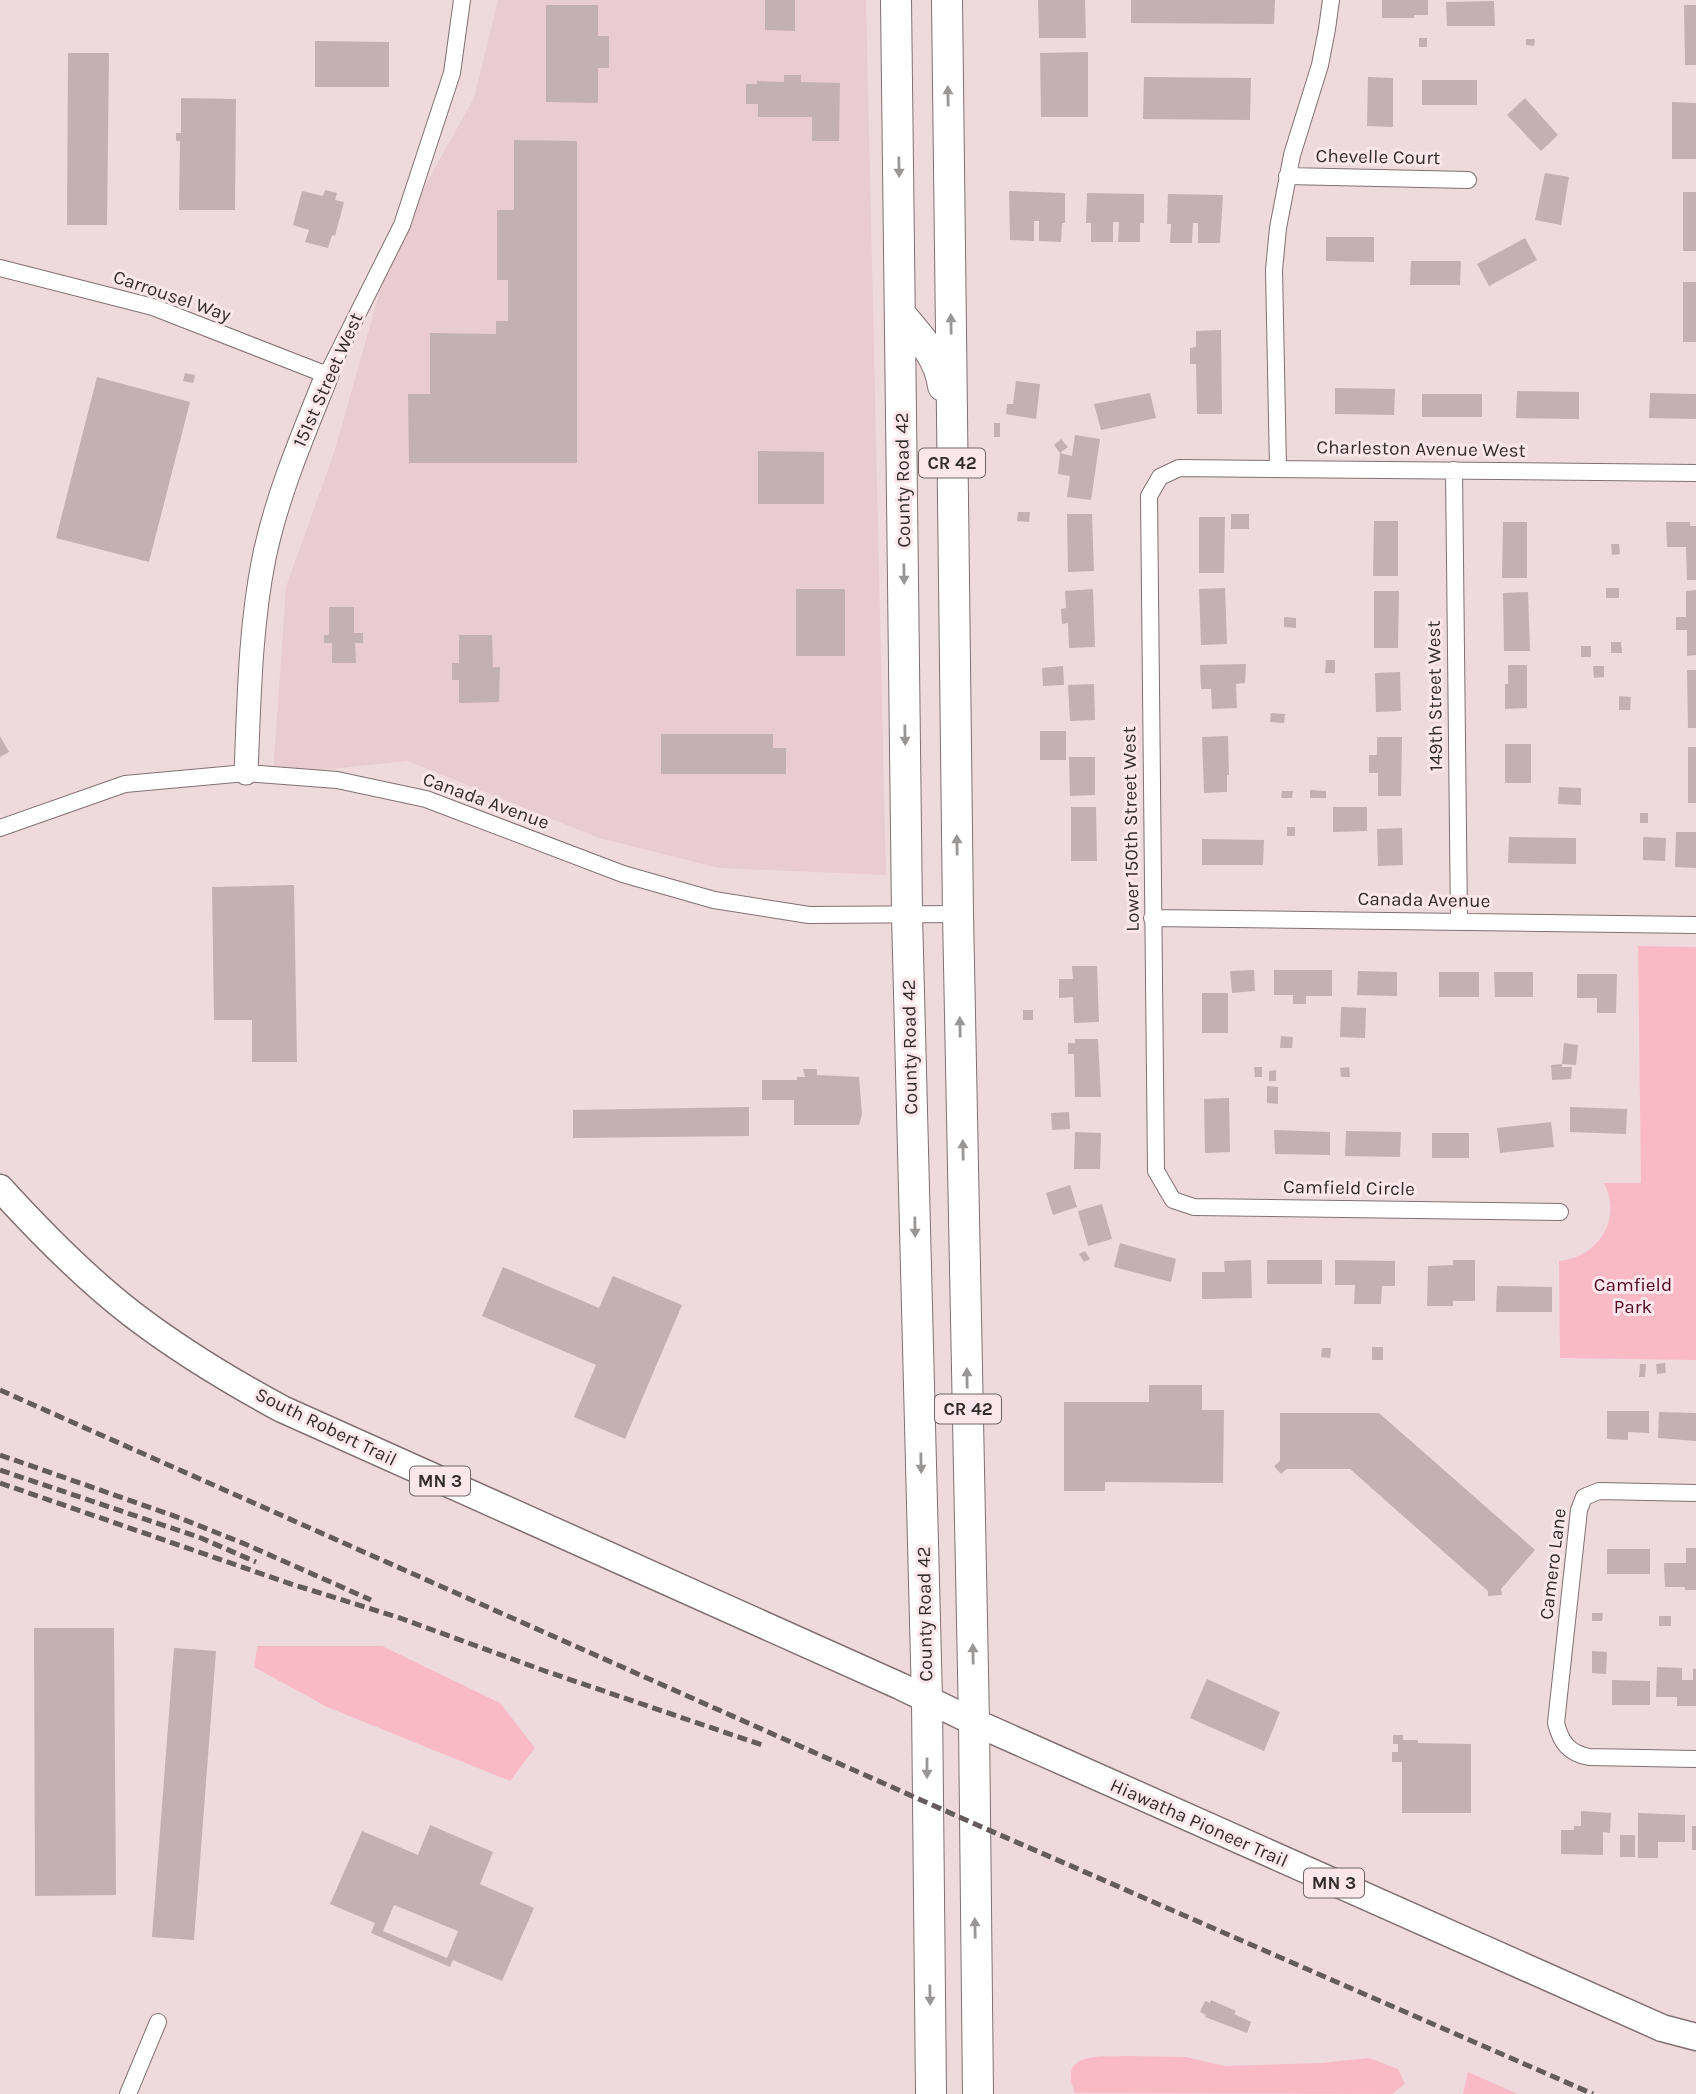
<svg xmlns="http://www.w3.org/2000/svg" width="1696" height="2094" font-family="Karla,sans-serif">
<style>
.built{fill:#e8ccd1}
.green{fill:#f9bac6}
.building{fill:#c3b0b3;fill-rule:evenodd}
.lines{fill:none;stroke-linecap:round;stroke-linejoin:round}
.street-casing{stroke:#817073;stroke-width:18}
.secondary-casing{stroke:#817073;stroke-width:25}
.primary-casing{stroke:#817073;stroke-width:29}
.highway-casing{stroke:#817073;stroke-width:32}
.street{stroke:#fff;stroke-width:16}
.secondary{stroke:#fff;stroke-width:23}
.primary{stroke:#fff;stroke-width:26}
.highway{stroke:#fff;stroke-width:30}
.rail{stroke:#655a5c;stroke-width:5;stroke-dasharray:10 5;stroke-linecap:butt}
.oneway{fill:#999696}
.labels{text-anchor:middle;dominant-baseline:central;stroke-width:6;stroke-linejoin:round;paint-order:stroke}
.shield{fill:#fbe7eb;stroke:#6f6466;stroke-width:2}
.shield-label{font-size:18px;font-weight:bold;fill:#332c2d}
.street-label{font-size:19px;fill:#332c2d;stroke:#fbe7eb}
.park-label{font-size:19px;fill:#500521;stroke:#fbe7eb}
</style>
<rect width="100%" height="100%" fill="#eedadd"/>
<path class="built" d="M498 0H866L886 875 718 868 599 838 408 761 273 775 286 587 334 453 394 241 474 98Z"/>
<path class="green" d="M1638 946 1696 947V1360L1560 1358 1559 1261C1598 1258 1623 1219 1604 1183H1641Z
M257 1646H382L500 1703 535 1748 510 1781 327 1707 254 1667Z
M1128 2056 1186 2057 1225 2066 1321 2063 1369 2058 1398 2069 1405 2084 1392 2094 1075 2093C1057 2051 1100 2057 1128 2056Z
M1468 2072 1518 2094H1463Z"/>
<path class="building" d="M765 0H795V31L765 30Z
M1038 0H1085L1086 38H1039Z
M1131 0H1275L1274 24 1131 23Z
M1382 0H1428V15H1414V18H1382Z
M1494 1 1495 26H1447L1446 2Z
M546 5H598V36H609V68H598V103L546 102Z
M1684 5H1696V65H1685Z
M1419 38H1427V47H1419Z
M1526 39H1535L1534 46 1526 45Z
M315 41 389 42V87H315Z
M1088 52V117H1041L1040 53Z
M68 53H109L107 225H67Z
M784 75H801V82L840 83 839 141H812V117H758V104H746V84H757V81L784 82Z
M1144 77 1251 78 1250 120 1143 119Z
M1368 77 1393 78V127L1367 126Z
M1422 80H1477V105H1422Z
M181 98 236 99 235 210H179L180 141H176V133H181Z
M1525 98 1558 135 1541 151 1507 115Z
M1672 102 1696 103V159H1672Z
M514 140 577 141V463H409L408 394H430V333L496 334V321H508V280H497V210H514Z
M1545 173 1569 177 1561 225 1535 220Z
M325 190 337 193 335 200 344 202 335 236 332 235 328 248 305 242 309 230 293 225 302 191 323 196Z
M1009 191 1065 193V223H1062L1061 242 1039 241V221H1034V241L1010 240Z
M1683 192H1696V251H1683Z
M1087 193 1144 194V223H1140V242H1118L1119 222H1113V242H1091V223H1086Z
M1168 194 1223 195 1220 243H1198V223H1193L1192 243H1170L1171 224H1167Z
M1326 237H1374V262L1326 261Z
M1525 238 1537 260 1489 286 1477 264Z
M1411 261H1461L1460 285H1410Z
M1683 282H1696V342H1683Z
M1221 330 1222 414H1197L1196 364H1190V348L1196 347V331Z
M185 373 195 375 193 383 183 381Z
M97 377 190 402 149 562 56 538Z
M1016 381 1040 384 1036 419 1006 414 1007 404H1013Z
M1335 388 1395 389 1394 415 1335 414Z
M1517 391 1579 392V419L1516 418Z
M1150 393 1156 418 1101 430 1094 404Z
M1650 393 1696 394V419L1649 418Z
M1422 394H1482V417H1422Z
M994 423H1000V437H994Z
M1075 435 1100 439 1091 500 1067 497 1070 476 1058 474 1060 453 1054 445 1061 439 1068 447 1060 453 1072 456Z
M758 451 824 452V504H758Z
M1018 512H1030L1029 522 1017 521Z
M1067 514H1092L1094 571 1068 572Z
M1231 514H1249V529H1231Z
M1199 517H1225L1224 573H1199Z
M1374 521H1398V576H1373Z
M1503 522H1527V578H1502Z
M1666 522H1690V526H1696V580H1687L1686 547H1667Z
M1611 544H1619L1620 554 1612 555Z
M1225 588 1227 644 1201 645 1199 589Z
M1606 588H1619V598H1606Z
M796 589H845V656H796Z
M1093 589 1095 647 1069 648 1068 623 1062 624 1061 609 1066 608 1065 591Z
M1696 590V655L1687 656V630H1676V617H1686V591Z
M1374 591H1399L1398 648H1374Z
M1528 592 1530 651H1504L1503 593Z
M329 607H354V633H363V643H355L356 663H332V643H324V635H329Z
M1284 617 1296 618V628L1284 627Z
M459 635H492L493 667H500L499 702 459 703V680H452V663H459Z
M1611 642H1621L1622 653H1611Z
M1581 646H1591V657H1581Z
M1326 660H1335V673H1325Z
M1246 664 1245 683 1236 684 1237 708 1212 709 1211 689H1201L1200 665Z
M1508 665H1527V708L1505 709V684H1508Z
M1063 666 1064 685 1043 686 1042 668Z
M1593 666H1604V677L1594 678Z
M1687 670H1696V728H1688Z
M1400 672 1401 711 1376 712 1375 673Z
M1094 684 1095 720 1070 721 1068 685Z
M1619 696 1631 697 1630 710H1619Z
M1271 713 1285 714 1284 723 1270 722Z
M1040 731H1066V760H1040Z
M661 734H773V748H786V774H661Z
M0 736 9 752 0 757Z
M1228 736 1229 775H1227V792L1204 793 1202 737Z
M1377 737H1402L1401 796H1378V773H1369V755H1377Z
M1505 744H1531V783H1505Z
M1688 747H1696V803H1688Z
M1069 757H1095V795L1070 796Z
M1559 787 1581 788V805L1558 804Z
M1310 790 1326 791V798H1310Z
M1282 791H1293L1292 798H1281Z
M1071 807H1096L1097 861H1071Z
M1333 807H1367V831L1333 832Z
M1640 813H1648V823H1640Z
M1287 827H1295V836H1287Z
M1402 828 1403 865 1378 866 1377 829Z
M1676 832H1696V868L1675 867Z
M1509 837 1576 838V864L1508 863Z
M1643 837 1666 838 1665 861 1643 860Z
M1202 839 1264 840 1263 865H1202Z
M294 885 297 1062H252V1020H214L212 887Z
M1072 966H1097L1099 1022 1074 1023 1073 997 1059 998V979H1073Z
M1254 970 1255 991 1232 993 1230 971Z
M1274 970H1332V996H1306V1004H1293V995H1274Z
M1358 971 1397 972V996L1357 995Z
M1439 972H1479V997H1439Z
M1494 972H1533V997H1495Z
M1577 974H1617L1616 1013H1597V998H1577Z
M1202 993H1228V1033H1202Z
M1341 1007 1366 1008 1365 1038 1340 1037Z
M1023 1010H1033V1020H1023Z
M1281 1036 1293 1037 1292 1048H1280Z
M1075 1039H1098L1101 1097H1075L1074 1054H1068V1043H1075Z
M1564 1043 1578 1045 1576 1065 1562 1064V1067H1572L1571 1079 1552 1080 1551 1065 1562 1064Z
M1254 1067H1262V1077H1255Z
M1349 1067 1350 1077H1341L1340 1068Z
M803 1069H817V1075L859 1077 862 1114 859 1125H794V1100H762V1080H797V1077H805Z
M1276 1070V1081H1269V1071Z
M1267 1086 1278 1087V1104L1267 1103Z
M1229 1098 1230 1152 1205 1153 1204 1099Z
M749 1107V1136L573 1138V1110Z
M1570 1107 1627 1109 1626 1134 1570 1132Z
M1069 1112 1070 1129 1052 1130 1051 1113Z
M1551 1122 1554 1147 1500 1153 1497 1128Z
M1274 1130 1330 1132V1155L1275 1154Z
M1346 1131 1401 1132 1400 1157 1345 1156Z
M1075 1132 1101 1133 1100 1169H1074Z
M1432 1133H1469V1158H1432Z
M1070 1185 1077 1207 1053 1215 1046 1193Z
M1102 1204 1112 1239 1088 1246 1078 1211Z
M1120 1243 1176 1259 1171 1282 1114 1267Z
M1085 1251 1090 1259 1084 1262 1079 1254Z
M1251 1260 1252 1298 1202 1299V1272H1225L1224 1261Z
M1267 1260H1322V1284H1267Z
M1335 1260 1395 1261V1286H1382L1381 1304H1354L1355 1285H1335Z
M1453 1260H1475V1301H1453V1306H1427L1428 1266 1453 1265Z
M503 1267 599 1308 613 1276 682 1305 625 1439 574 1417 596 1365 482 1316Z
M1497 1286 1552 1287V1312H1496Z
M1372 1347H1383V1360H1372Z
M1322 1348H1331L1330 1358 1321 1357Z
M1665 1363 1666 1373 1657 1374 1656 1364Z
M1640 1364H1646L1645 1377H1639Z
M1149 1385H1202V1410H1224L1223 1483 1105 1482V1491H1064V1402H1149Z
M1607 1411H1649V1433L1628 1432V1440L1607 1439Z
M1659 1412 1696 1413V1441L1658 1438Z
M1280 1413H1379L1535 1550 1501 1589 1502 1595 1488 1596V1591L1350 1469H1287L1281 1474 1274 1466 1280 1461Z
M1686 1548H1696V1590H1685V1587H1665L1664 1563H1686Z
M1607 1549H1650V1574H1607Z
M1592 1613H1603L1602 1621H1592Z
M1659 1616H1671V1626H1659Z
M34 1628H114L116 1895 35 1896Z
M174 1648 216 1651 194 1940 152 1937Z
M1592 1651 1607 1652 1606 1674 1592 1673Z
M1657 1667 1682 1668V1680H1693V1669H1696V1706H1677V1697H1656Z
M1207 1679 1280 1712 1264 1751 1190 1718Z
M1612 1680 1650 1681V1705H1612Z
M1393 1735H1403V1740H1418V1743L1471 1744V1813H1402V1762H1392V1752H1398V1744H1393Z
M1581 1811 1611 1813 1610 1833 1603 1832V1855L1561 1854V1830H1574V1826H1581Z
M1638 1813 1685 1815V1842H1658V1858H1638Z
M430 1825 493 1852 480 1884 534 1908 502 1981 453 1960 450 1967 371 1933 375 1923 330 1904 362 1831 418 1855ZM394 1905 458 1931 447 1958 383 1931Z
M1692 1826H1696V1850H1692Z
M1620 1835H1635V1857H1620Z
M1211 2000 1236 2011 1234 2014 1251 2022 1247 2033 1205 2017 1206 2015 1200 2012 1205 2001 1210 2003Z"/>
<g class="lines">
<defs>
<path id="street" d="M1287 176 1468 180
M0 268 153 307 327 375 402 225 452 73 462 0
M1278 468 1274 270 1278 228 1292 155 1320 65 1327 29 1331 0
M1454 470 1459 922
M0 828 125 784 246 773 337 780 426 799 623 874 714 900 809 915 958 914
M1152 918 1696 925
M1560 1212 1194 1207 1173 1200 1156 1171 1149 496 1160 477 1179 468 1696 473
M1696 1493 1599 1491 1584 1497 1579 1510 1556 1723C1561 1743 1569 1753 1589 1757L1696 1759
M128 2094 158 2022"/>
<path id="secondary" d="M246 773C249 701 250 628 264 558 277 495 303 435 327 375"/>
<path id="primary" d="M0 1188C41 1233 84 1277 132 1314 179 1350 230 1381 282 1409L900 1686 974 1722 1662 2028 1696 2037"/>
<path id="highway" d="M896 0 907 914 927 1700 931 2094
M947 0 958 914 974 1722 978 2094
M901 315C919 337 939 356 943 386"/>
</defs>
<use href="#street" class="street-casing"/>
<use href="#secondary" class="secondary-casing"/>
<use href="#primary" class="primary-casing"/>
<use href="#highway" class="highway-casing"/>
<use href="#street" class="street"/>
<use href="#secondary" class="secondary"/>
<use href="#primary" class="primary"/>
<use href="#highway" class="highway"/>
<path class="rail" d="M0 1390 975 1824 1593 2094
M0 1455 180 1518 245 1544 371 1600
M0 1470 201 1538 256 1562
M0 1483 288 1583 400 1618 545 1671 765 1746"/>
</g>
<defs><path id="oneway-solid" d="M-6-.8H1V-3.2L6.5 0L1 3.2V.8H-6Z" transform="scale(1.75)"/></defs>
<g class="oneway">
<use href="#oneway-solid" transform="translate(948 96) rotate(-91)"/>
<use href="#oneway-solid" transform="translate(899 167) rotate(89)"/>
<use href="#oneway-solid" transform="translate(951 324) rotate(-91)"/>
<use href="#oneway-solid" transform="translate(904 574) rotate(89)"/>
<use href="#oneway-solid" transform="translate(905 735) rotate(89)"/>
<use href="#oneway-solid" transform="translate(957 845) rotate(-91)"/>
<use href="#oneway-solid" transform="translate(960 1027) rotate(-91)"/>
<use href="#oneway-solid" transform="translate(963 1150) rotate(-91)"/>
<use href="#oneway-solid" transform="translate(915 1227) rotate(89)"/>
<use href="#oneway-solid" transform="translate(967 1378) rotate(-91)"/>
<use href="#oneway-solid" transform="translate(921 1463) rotate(89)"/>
<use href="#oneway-solid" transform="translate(973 1654) rotate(-91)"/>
<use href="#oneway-solid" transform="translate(927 1768) rotate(90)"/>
<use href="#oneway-solid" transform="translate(975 1928) rotate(-91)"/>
<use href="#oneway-solid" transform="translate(930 1995) rotate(89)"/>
</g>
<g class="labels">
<g class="shield">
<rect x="919" y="448.5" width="66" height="29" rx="5"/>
<rect x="935" y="1394.5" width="66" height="29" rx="5"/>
<rect x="410" y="1466.5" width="60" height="29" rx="5"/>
<rect x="1304" y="1868.5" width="60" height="29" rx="5"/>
</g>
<g class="shield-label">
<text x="952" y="463">CR 42</text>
<text x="968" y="1409">CR 42</text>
<text x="440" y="1481">MN 3</text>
<text x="1334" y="1883">MN 3</text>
</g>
<g class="street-label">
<text transform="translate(1378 157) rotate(1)">Chevelle Court</text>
<text transform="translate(172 296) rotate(19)">Carrousel Way</text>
<text transform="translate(328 380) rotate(-66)">151st Street West</text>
<text transform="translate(1421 449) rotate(1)">Charleston Avenue West</text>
<text transform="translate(903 480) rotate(-91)">County Road 42</text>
<text transform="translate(1435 696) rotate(-91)">149th Street West</text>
<text transform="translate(486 801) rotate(20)">Canada Avenue</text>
<text transform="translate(1131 829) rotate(-91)">Lower 150th Street West</text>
<text transform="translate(1424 900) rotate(1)">Canada Avenue</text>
<text transform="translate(910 1047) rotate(-91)">County Road 42</text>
<text transform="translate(1349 1188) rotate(1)">Camfield Circle</text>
<text transform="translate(326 1427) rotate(26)">South Robert Trail</text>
<text transform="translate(1553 1564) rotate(-83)">Camero Lane</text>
<text transform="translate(925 1614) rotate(-91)">County Road 42</text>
<text transform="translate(1199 1823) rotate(24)">Hiawatha Pioneer Trail</text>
</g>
<g class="park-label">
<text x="1633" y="1285">Camfield<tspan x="1633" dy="22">Park</tspan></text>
</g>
</g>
</svg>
